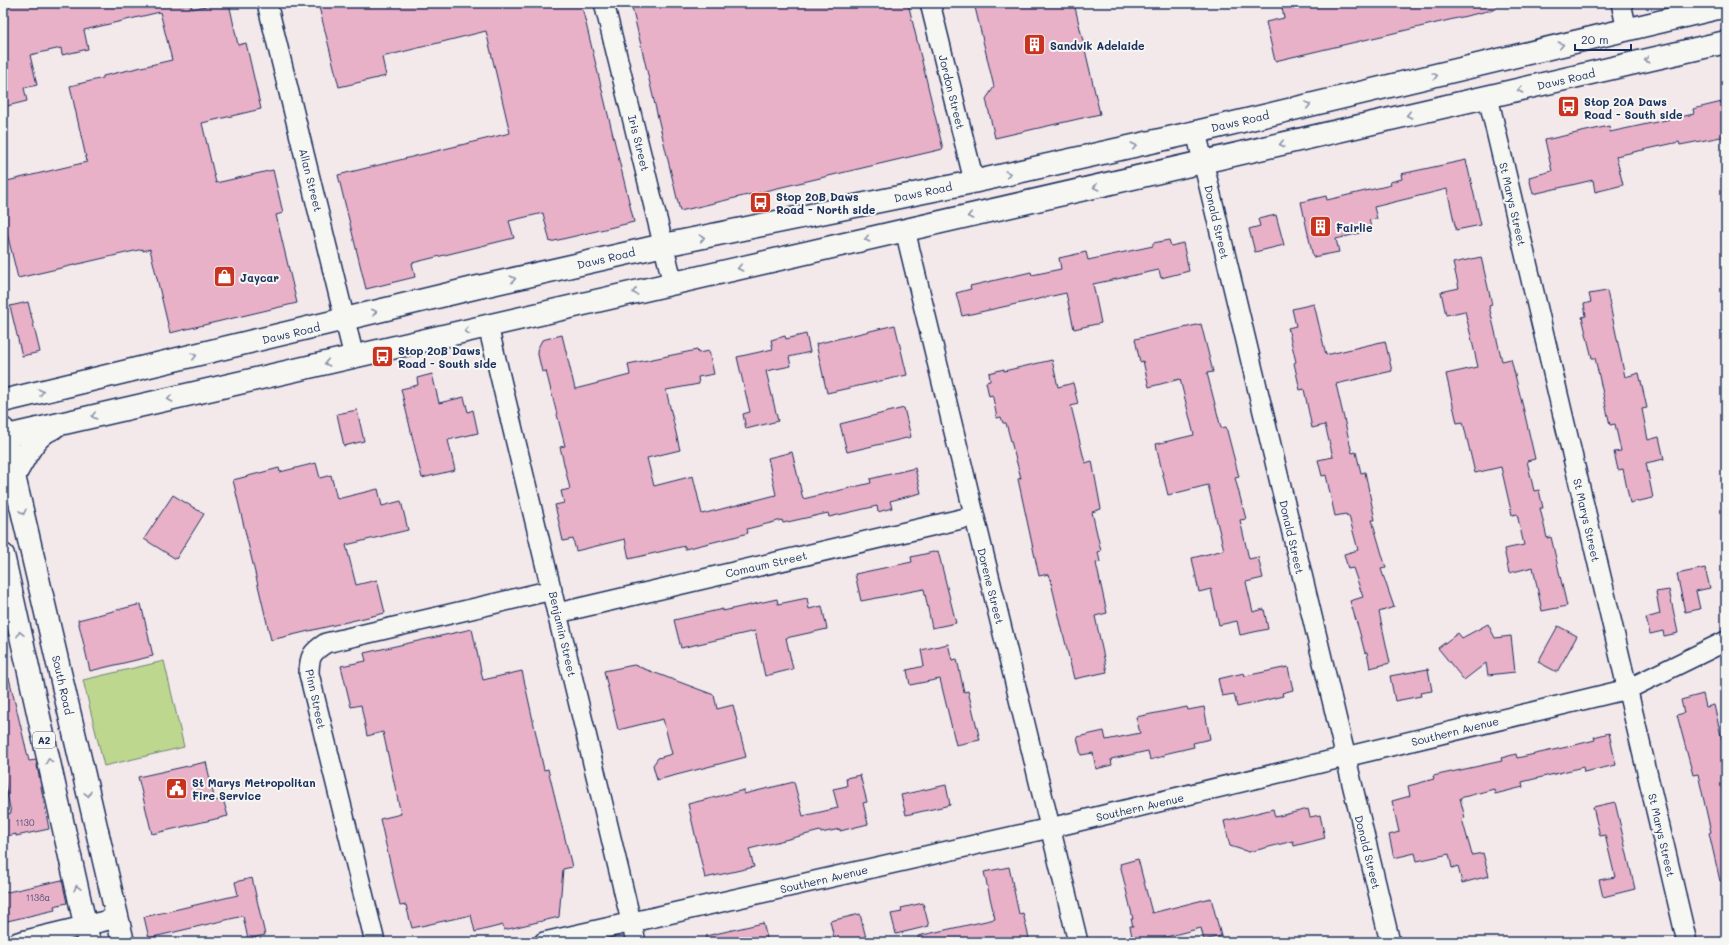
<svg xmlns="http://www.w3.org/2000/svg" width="1729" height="945" font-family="Mali,sans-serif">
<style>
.green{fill:#bed78e;stroke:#6c8376}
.building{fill:#e8b1c8;stroke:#1b2f5e}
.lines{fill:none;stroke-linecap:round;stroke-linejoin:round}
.minor-casing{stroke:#1b2f5e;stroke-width:22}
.major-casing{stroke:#1b2f5e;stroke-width:25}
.highway-casing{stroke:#1b2f5e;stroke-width:25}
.minor{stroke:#f6f6f2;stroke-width:19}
.major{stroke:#f6f6f2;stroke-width:22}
.highway{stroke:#f6f6f2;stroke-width:22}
.oneway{stroke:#8892a8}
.labels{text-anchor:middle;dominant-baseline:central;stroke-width:4;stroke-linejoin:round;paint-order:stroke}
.number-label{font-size:9px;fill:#4e5078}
.shield{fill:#f6f6f2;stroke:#5d6b8a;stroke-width:1}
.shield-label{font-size:10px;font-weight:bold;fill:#1b2f5e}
.poi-label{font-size:11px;font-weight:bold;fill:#1b2f5e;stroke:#f6f6f2;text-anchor:start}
.street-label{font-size:11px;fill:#1b2f5e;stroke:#f6f6f2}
</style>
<rect width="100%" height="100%" fill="#f3e8ea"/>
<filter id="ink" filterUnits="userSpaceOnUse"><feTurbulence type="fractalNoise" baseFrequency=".025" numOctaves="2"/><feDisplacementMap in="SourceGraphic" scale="8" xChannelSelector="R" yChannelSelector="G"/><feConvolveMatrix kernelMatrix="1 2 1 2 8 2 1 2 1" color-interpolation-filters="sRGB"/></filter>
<g filter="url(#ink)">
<path class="green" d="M164 661 184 747 104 766 83 680Z"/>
<path class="building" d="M3 3H191L192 9 219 3H229L238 45 246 43 261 109 202 123 216 183 273 170 283 213 276 215 297 303 170 333 150 249 143 251V249L18 278 6 229 3 230V182L87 162 70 86 103 78V76L172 60 160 12 84 30 88 49 62 55 61 48 30 55 37 85 24 88 27 101 3 107Z
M318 3H581L634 222 550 242 543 213 509 221 514 238 412 263 415 277 366 289 338 175 510 133 486 31 382 57 386 76 339 87Z
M631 3H908L943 149 680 211Z
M974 3H1074L1100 114 995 138 986 99 994 87Z
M1281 3H1496V9L1275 61 1266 22 1284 18Z
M1726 101V136L1680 145 1679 142 1616 156 1623 185 1595 192 1593 180 1533 194 1529 177 1552 171 1545 140 1609 126 1610 132 1694 114 1693 109Z
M1466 160 1481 225 1456 230 1447 189 1374 207 1377 219 1369 220 1372 230 1336 239 1339 252 1313 257 1301 202 1326 196 1327 200 1391 185 1390 182 1402 179 1401 174Z
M1276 215 1284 245 1255 252 1249 229 1260 226 1258 219Z
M1169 240 1171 246 1183 243 1189 271 1161 278 1159 270 1093 284 1101 323 1074 329 1066 293 962 316 956 293 971 289 970 286 1031 272 1032 275 1061 269 1059 258 1086 252 1088 260 1153 246V243Z
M1481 257 1492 305 1489 306 1502 361 1511 359 1524 411 1535 459 1527 461 1534 491 1539 490 1543 508H1540L1547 538 1551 537 1567 606 1542 611 1533 567 1509 573 1504 549 1524 545 1517 514 1512 515 1501 467 1475 473 1463 422 1457 423 1446 374 1478 367 1465 311 1446 315 1441 292 1459 288 1453 263Z
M1607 291 1625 377 1639 373 1647 408 1642 409 1648 440 1659 437 1664 459 1646 463 1653 498 1630 503 1623 469 1618 470 1614 452 1621 451 1615 424 1610 425 1595 358H1592L1582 317 1586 316 1584 304 1591 302 1589 294Z
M28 302 40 352 22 356 10 306Z
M1314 304 1326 355 1385 341 1392 371 1336 384 1352 453 1356 452 1361 473 1365 472 1375 520H1372L1386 568 1381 569 1394 607 1379 612 1390 663 1370 668 1367 652 1365 653 1359 630 1350 601 1363 597 1353 568 1348 569 1344 554 1358 550 1349 516 1347 517 1346 514 1335 516 1326 475 1322 476 1318 460 1333 457 1325 425 1312 428 1304 389 1300 390 1294 363 1296 362 1288 328 1296 326 1292 309Z
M1201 324 1213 372 1207 373 1221 428 1226 427 1239 477 1235 478 1246 519 1240 520 1249 559 1258 557 1263 578 1246 582 1253 612 1264 609 1268 629 1240 635 1237 621 1219 625 1211 589 1199 592 1192 558 1224 550 1208 485 1168 495 1161 467 1156 444 1194 435 1180 379 1149 387 1143 361 1140 362 1135 339Z
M895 325 907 375 827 393 816 344Z
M806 334 810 352 789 357 791 366 766 371 778 421 746 429 743 414 750 412 737 357 773 349 771 340 785 336 786 339Z
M562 335 575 389 630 375 628 364 697 350 698 353 709 351 714 374 698 377 699 384 666 390 680 450 647 458 654 486 693 476 702 514 776 495 768 458 792 452 803 499 871 483 870 479 915 468 921 493 890 501 892 508 878 512 877 506 829 517 828 513 783 523 782 520 747 529 748 533 734 537 685 549V546L629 559 625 539 576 551 573 539 563 541 555 505 564 503 561 491 570 489 560 447 565 446 546 371 542 372 537 350 542 340Z
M1052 360 1058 387 1073 383 1078 404 1071 406 1085 463 1092 461 1101 509 1092 512 1101 551 1098 552 1100 562 1096 563 1107 613 1095 616 1107 672 1074 679 1049 574 1039 576 1018 479 1021 478 1006 423H1003L1001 417 997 418 993 398 992 395 989 396 986 382 990 381 989 373 1004 369V371Z
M432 374 439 403 464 397 468 412 473 410 478 433 448 440 455 470 422 478 401 389 418 385 417 378Z
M904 408 911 437 847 452 840 424Z
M357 410 364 441 344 446 337 414Z
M316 463 320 478 331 475 337 499 378 489 382 506 401 501 408 530 346 545 356 585 377 580 385 613 271 640 233 480 279 468 280 472Z
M173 495 204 514 176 559 144 539Z
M938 551 956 623 932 628 924 589 861 601 855 574 912 562 911 557Z
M1705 568 1710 588 1696 591 1700 609 1685 612 1677 574Z
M1669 590 1678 633 1664 636 1663 631 1650 634 1646 618 1660 614 1656 592Z
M807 598 809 609 822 606 827 629 786 638 793 669 765 676 755 631 681 648 674 620 723 609V611L777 599 778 604Z
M141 604 153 656 90 671 78 620Z
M1488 624 1495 638 1511 636 1515 672 1488 675 1486 663 1464 680 1438 648 1458 633 1462 638Z
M1558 626 1577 636 1557 672 1538 662Z
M472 629 483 680 522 671 544 770 548 769 572 867 563 869 559 917 504 930 503 925 475 932 471 915 412 928 406 905 400 906 380 819 401 814 383 732 367 736 361 705 351 707 341 666 366 661 364 653Z
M948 644 952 660 957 659 964 692 968 691 980 740 956 745 940 679 910 685 907 670 924 666 921 650Z
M634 665 714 695 717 709 733 705 746 757 657 780 653 765 658 758 672 754 663 719 618 730 604 671Z
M1288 667 1293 690 1282 693 1283 696 1237 707 1234 694 1222 696 1218 679 1244 673 1245 676Z
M1428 669 1432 691 1420 693 1421 696 1395 701 1390 676Z
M9 678 29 761 36 760 49 829 16 836V834L3 837V815L11 813 3 774V679Z
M1703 694 1706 707 1714 705 1722 740 1726 739V880L1720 881 1709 833 1711 832 1698 774 1693 775 1677 715 1684 713 1681 700Z
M1187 707 1188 710 1204 707 1210 739 1193 743 1194 747 1164 754V756L1150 760 1148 751 1111 759 1112 765 1096 769 1093 753 1081 755 1077 737 1104 731 1106 740 1140 733 1136 717Z
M1609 733 1616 765 1584 772 1583 767 1522 782 1523 787 1495 794 1494 789 1460 798 1465 818 1462 819 1472 855 1483 853 1489 876 1462 883 1458 866 1452 868 1449 854 1417 861 1415 853 1394 858 1389 835 1399 832 1392 801 1410 796 1408 786 1434 779 1433 776 1502 761 1501 758 1516 754 1517 758 1567 747 1595 740 1594 737Z
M206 762 215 801 223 799 228 816 152 834 138 777Z
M860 775 867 802 863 803 868 824 840 831V829L821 833 820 831 749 849 754 867 705 878 688 804 744 790V794L794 782 803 816 838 808 833 789 847 786 846 778Z
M946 785 950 805 906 815 901 795Z
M1615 802 1635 889 1603 897 1599 880 1615 877 1605 835 1600 836 1593 807Z
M1273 809 1275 817 1308 809 1310 817 1320 815 1325 838 1294 846 1293 841 1249 852 1230 846 1224 821Z
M1138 859 1152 913 1211 898 1221 936 1204 940 1201 928 1162 938V942H1133L1130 926H1133L1131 919H1133L1120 864Z
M1009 867 1019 914 1023 913 1029 938 1013 942H919L918 936 995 919 984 872Z
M252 878 265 935 248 939 243 916 149 938 144 917 238 895 235 882Z
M62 880 67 903 54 906 55 910 3 922V893Z
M923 903 929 926 896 934 891 914 902 912 901 908Z
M860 914 867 942H835L830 921Z
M763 923 768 942H707L706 936Z"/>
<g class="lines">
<defs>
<path id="minor" d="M267 3 354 357
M604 3 673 284
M930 3 974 181
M1621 3 1627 30
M1488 97 1687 942
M1196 132 1390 942
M905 230 1078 942
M488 326 636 942
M558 613 974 516
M18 942 117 918
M375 942 309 674C309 656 312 652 326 643L552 590
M544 942 1050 828 1628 689 1726 641"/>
<path id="major" d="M3 401 474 288 664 245 968 183 1196 132 1726 6
M3 437 1726 42
M15 474C25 458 34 435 53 428"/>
<path id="highway" d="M3 429 123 942
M3 555 89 942"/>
</defs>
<use href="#minor" class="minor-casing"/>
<use href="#major" class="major-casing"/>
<use href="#highway" class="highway-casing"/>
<use href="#minor" class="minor"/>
<use href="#major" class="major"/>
<use href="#highway" class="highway"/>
</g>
<defs><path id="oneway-chevron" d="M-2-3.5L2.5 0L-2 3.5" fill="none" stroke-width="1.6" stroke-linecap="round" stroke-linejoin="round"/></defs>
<g class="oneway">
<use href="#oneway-chevron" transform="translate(1561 45) rotate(-13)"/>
<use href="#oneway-chevron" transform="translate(1647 60) rotate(167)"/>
<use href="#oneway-chevron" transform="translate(1435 76) rotate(-13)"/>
<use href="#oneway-chevron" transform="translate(1520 90) rotate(167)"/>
<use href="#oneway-chevron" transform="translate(1308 105) rotate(-13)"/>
<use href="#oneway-chevron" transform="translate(1409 115) rotate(167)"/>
<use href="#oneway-chevron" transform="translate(1282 144) rotate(167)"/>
<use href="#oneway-chevron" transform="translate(1134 146) rotate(-13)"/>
<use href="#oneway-chevron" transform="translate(1008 174) rotate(-13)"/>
<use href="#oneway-chevron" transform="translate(1096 187) rotate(167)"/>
<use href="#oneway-chevron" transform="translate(970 216) rotate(167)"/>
<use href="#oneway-chevron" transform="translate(702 238) rotate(-12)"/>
<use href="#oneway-chevron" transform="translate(867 239) rotate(167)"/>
<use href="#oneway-chevron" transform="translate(740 268) rotate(167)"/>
<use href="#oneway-chevron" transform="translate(513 279) rotate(-13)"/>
<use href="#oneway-chevron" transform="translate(635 292) rotate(167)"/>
<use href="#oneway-chevron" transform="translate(374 312) rotate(-14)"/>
<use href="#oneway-chevron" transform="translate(467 331) rotate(167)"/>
<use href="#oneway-chevron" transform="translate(194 356) rotate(-13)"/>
<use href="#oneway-chevron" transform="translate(327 363) rotate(167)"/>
<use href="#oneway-chevron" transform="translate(41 392) rotate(-14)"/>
<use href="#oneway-chevron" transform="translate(170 399) rotate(167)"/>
<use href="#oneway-chevron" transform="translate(94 416) rotate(167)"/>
<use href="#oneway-chevron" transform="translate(23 512) rotate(77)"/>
<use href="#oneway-chevron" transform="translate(20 634) rotate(-103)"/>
<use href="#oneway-chevron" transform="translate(49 761) rotate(-103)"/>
<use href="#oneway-chevron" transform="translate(88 794) rotate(77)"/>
<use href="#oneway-chevron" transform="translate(77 888) rotate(-103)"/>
</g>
</g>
<defs>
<symbol id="building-square" viewBox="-11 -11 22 22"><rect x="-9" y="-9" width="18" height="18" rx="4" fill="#c8321e" stroke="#f6f6f2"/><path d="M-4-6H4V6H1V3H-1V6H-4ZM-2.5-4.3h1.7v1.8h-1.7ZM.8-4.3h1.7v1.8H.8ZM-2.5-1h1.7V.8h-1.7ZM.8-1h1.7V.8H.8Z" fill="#fff"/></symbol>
<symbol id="bus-square" viewBox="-11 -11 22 22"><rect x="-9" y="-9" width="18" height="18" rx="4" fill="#c8321e" stroke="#f6f6f2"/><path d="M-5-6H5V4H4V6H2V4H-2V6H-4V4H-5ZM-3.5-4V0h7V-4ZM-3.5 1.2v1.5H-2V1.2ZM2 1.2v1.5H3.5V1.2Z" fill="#fff"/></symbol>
<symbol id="shop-square" viewBox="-11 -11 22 22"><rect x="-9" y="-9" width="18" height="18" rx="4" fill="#c8321e" stroke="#f6f6f2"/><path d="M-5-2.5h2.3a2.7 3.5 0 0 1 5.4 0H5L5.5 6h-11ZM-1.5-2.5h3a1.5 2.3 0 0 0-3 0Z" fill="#fff"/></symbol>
<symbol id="civic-square" viewBox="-11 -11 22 22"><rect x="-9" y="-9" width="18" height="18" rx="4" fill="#c8321e" stroke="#f6f6f2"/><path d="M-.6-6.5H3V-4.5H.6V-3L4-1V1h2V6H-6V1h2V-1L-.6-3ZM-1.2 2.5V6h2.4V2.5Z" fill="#fff"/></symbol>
</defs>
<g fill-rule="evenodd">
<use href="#building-square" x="1022" y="32" width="25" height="25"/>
<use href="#bus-square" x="1556" y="94" width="25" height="25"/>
<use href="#bus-square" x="748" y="190" width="25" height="25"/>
<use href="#building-square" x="1308" y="214" width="25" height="25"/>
<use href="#shop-square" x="212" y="264" width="25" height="25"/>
<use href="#bus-square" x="370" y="344" width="25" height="25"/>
<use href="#civic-square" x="164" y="776" width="25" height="25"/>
</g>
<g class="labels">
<g class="number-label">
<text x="25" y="822">1130</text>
<text x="38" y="897">1138a</text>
</g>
<rect class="shield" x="33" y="732" width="22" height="16" rx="3"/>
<g class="shield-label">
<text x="44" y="740">A2</text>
</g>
<g class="poi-label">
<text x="1050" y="45">Sandvik Adelaide</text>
<text x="1584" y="101">Stop 20A Daws<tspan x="1584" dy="13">Road - South side</tspan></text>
<text x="776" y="196">Stop 20B Daws<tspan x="776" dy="13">Road - North side</tspan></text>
<text x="1336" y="227">Fairlie</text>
<text x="240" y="277">Jaycar</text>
<text x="398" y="350">Stop 20B Daws<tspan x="398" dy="13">Road - South side</tspan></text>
<text x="192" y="782">St Marys Metropolitan<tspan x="192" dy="13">Fire Service</tspan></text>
</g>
<g class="street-label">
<text transform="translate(1566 79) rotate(-13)">Daws Road</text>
<text transform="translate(952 92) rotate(76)">Jordon Street</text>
<text transform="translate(1240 121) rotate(-13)">Daws Road</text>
<text transform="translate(639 143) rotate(76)">Iris Street</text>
<text transform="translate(311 180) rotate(76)">Allan Street</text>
<text transform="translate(923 192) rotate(-12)">Daws Road</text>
<text transform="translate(1513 204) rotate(77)">St Marys Street</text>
<text transform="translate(1217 222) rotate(77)">Donald Street</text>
<text transform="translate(606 258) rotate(-13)">Daws Road</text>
<text transform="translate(291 333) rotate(-13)">Daws Road</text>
<text transform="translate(1587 520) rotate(77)">St Marys Street</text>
<text transform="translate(1292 537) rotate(77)">Donald Street</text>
<text transform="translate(766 564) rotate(-13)">Comaum Street</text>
<text transform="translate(991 586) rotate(76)">Dorene Street</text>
<text transform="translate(563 634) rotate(77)">Benjamin Street</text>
<text transform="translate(63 685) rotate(77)">South Road</text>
<text transform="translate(316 699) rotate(78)">Pinn Street</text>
<text transform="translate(1455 731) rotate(-14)">Southern Avenue</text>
<text transform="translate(1140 807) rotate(-13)">Southern Avenue</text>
<text transform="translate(1662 835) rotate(77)">St Marys Street</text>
<text transform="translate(1368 852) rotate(76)">Donald Street</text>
<text transform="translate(824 879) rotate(-13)">Southern Avenue</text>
</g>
</g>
<rect width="1729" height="945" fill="none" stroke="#f6f6f2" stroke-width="16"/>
<rect x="8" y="8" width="1713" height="929" fill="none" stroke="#1b2f5e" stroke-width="1.5" filter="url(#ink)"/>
<path d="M1575 44v6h56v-6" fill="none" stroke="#1b2f5e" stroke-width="2"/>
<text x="1581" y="44" font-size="12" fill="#1b2f5e" stroke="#f6f6f2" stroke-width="3" paint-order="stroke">20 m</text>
</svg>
